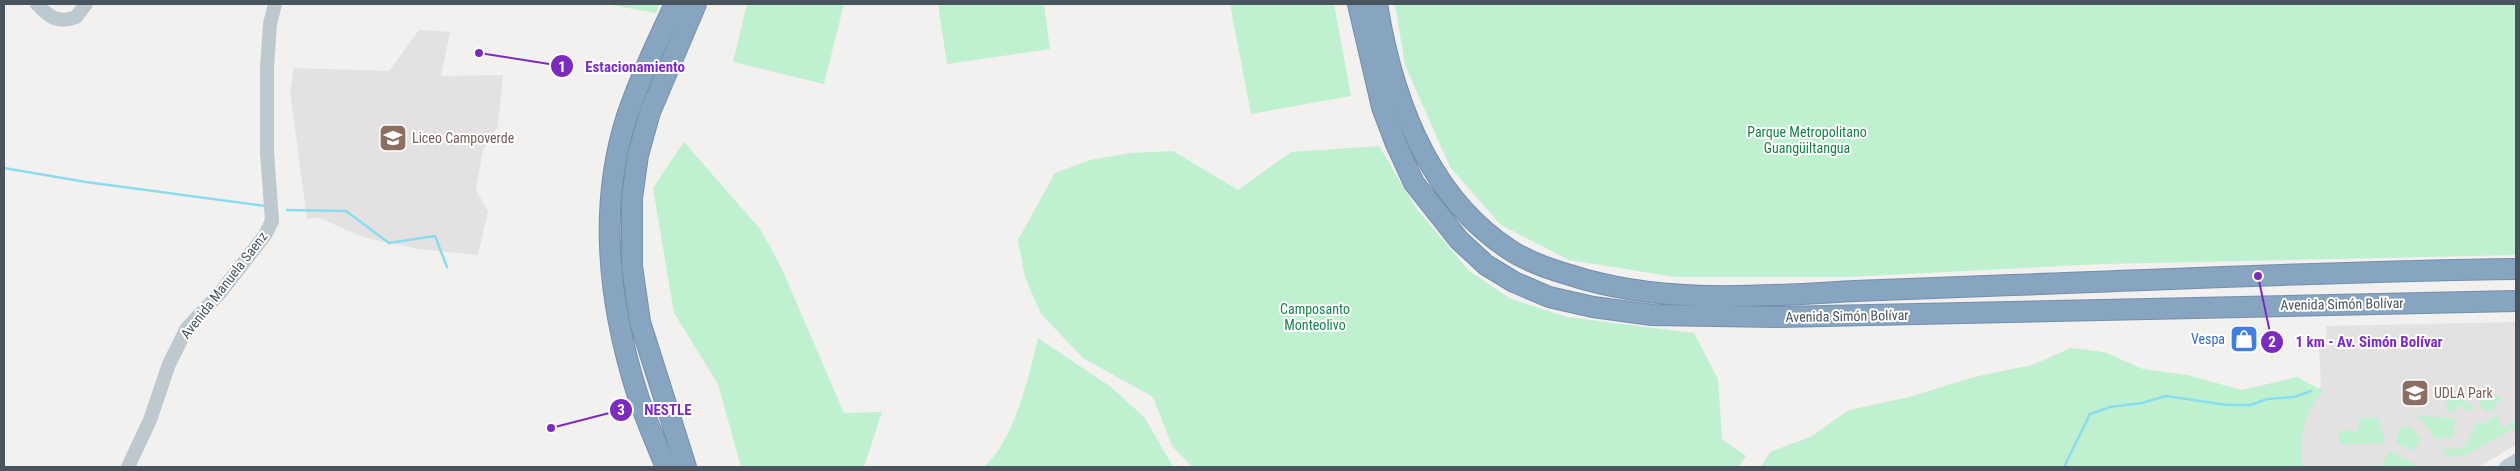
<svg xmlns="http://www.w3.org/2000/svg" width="2520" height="471" font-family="'Roboto Condensed',sans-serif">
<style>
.education{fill:#e4e1e2}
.green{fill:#bff0d0}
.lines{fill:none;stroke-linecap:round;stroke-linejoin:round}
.stream{stroke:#8bddee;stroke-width:2.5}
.highway-casing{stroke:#728fac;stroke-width:22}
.minor{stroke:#bec8cf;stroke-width:14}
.highway{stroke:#87a4c0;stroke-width:20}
.labels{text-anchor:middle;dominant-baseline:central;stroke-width:4;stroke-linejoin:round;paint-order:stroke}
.park-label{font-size:14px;fill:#158349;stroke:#fff}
.education-label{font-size:14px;fill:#785e54;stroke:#fff;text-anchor:start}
.street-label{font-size:14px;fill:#48545e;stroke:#fff}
.shop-label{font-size:14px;fill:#366cbe;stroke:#fff;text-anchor:end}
.leader{fill:none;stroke:#7b2cbf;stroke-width:2}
.callout-dot{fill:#7b2cbf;stroke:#fff;stroke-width:2}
.mark-label{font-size:15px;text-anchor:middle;font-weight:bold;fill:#fff}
.callout-label{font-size:15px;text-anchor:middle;font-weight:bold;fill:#7b2cbf;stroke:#fff;stroke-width:4;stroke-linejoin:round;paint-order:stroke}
</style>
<rect width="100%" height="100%" fill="#f3f0f0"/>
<path class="education" d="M419 30 450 32 441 76 503 75 498 126 483 150 476 190 488 211 478 255 417 249 363 237 319 218 307 219 290 91 294 68 389 71Z
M2516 322V445L2478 467H2091L2307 399 2321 386 2319 346 2327 337 2326 326Z"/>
<path class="green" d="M605 4H659L656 13Z
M747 4H844L824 84 733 62Z
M938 4H1044L1050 49 947 64Z
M1230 4H1334L1351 96 1251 114Z
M1395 4H2516V255L2102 264 1848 277H1676L1569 260 1501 225 1450 167 1405 65Z
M684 142 760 229 782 269 844 413 882 412 864 467H741L718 384 674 313 653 188Z
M1379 146 1416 208 1469 271 1511 299 1567 317 1694 333 1718 379 1722 439 1746 456 1739 467H1193L1172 446 1153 397 1083 358 1041 314 1025 277 1018 240 1055 173 1090 160 1132 153 1173 151 1238 190 1291 152Z
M1038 338 1111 387 1145 418 1173 467H984C1014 440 1029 377 1038 338Z
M2071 348 2104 352 2143 369 2187 375 2242 390 2297 377 2323 391C2303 416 2299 436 2302 467H1761L1770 452 1812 436 1849 410 1909 397 1978 376 2032 365Z
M2448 390 2454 392 2456 397 2460 394 2465 396 2466 403H2470L2473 406 2471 411H2466L2460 404 2452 413 2447 412 2446 408 2448 403 2444 400 2443 396Z
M2488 395 2501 397V401L2497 402 2494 410 2487 412 2482 409 2479 403 2482 397Z
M2494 415 2498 417 2501 427H2507L2512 422H2515L2516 427 2466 455 2443 457 2444 449H2460L2466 446 2476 422 2486 424Z
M2415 416 2455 418 2454 437 2435 439 2424 422Z
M2378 417 2385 443 2341 445 2338 433 2349 429 2357 433 2360 418Z
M2403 427 2412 428 2421 439 2413 451 2396 443 2399 428Z
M2390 451 2392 452 2418 466 2382 467V464Z"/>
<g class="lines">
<path class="stream" d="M4 168 86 182 265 206
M287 210 346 211 389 243 435 236 447 267
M2064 467 2090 414 2110 407 2142 403 2166 396 2227 405H2251L2267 399 2294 397 2311 391"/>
<defs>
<path id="highway" d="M1358 4 1382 107 1396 144 1414 183 1459 240 1486 265 1514 282 1549 297 1593 307 1652 315 1778 317 2516 301
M1377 4C1392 96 1427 196 1510 250 1528 262 1549 269 1570 275 1662 305 1760 296 1855 291 1908 289 1960 287 2012 285 2180 279 2348 271 2516 269
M666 467C656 443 645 418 637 393 609 304 598 206 627 116 640 78 658 40 675 4
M686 467 640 322 632 266V198L638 155 650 112 696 4"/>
</defs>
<use href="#highway" class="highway-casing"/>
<path class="minor" d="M37 4C49 17 58 24 76 17L86 4
M128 467 150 420 169 364 187 328 220 293 265 235 272 221 267 152V68L270 24 275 4
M2506 467 2516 461"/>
<use href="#highway" class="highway"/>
</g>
<defs>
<symbol id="university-square" viewBox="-11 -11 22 22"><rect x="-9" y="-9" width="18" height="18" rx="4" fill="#8d6e63" stroke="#fff"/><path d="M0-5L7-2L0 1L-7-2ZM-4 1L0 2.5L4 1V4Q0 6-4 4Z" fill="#fff"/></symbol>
<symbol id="shop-square" viewBox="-11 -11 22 22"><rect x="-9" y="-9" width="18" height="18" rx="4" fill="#3f7fe0" stroke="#fff"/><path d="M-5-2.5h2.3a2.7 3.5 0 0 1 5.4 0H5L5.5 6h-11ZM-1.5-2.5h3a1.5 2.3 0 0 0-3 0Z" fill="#fff"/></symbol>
</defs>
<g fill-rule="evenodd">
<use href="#university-square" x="377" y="122" width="32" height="32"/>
<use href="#shop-square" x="2228" y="323" width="32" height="32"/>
<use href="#university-square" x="2399" y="377" width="32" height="32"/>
</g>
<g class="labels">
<g class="park-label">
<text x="1807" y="132">Parque Metropolitano<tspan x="1807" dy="16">Guangüiltangua</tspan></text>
<text x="1315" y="309">Camposanto<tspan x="1315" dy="16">Monteolivo</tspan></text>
</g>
<g class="education-label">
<text x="412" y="138">Liceo Campoverde</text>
<text x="2434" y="393">UDLA Park</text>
</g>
<g class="street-label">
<text transform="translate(224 285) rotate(-52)">Avenida Manuela Saenz</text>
<text transform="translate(2342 304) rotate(-1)">Avenida Simón Bolívar</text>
<text transform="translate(1847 316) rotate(-1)">Avenida Simón Bolívar</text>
</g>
<g class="shop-label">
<text x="2225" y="339">Vespa</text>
</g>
</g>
<path class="leader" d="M479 53L562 66M2258 276L2272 342M551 428L621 410"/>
<g class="callout-dot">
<circle cx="479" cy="53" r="5"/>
<circle cx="2258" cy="276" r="5"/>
<circle cx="551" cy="428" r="5"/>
<circle cx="562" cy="66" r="12"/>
<circle cx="2272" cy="342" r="12"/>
<circle cx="621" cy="410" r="12"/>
</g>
<g class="mark-label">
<text x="562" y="72">1</text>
<text x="2272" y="347">2</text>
<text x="621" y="415">3</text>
</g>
<g class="callout-label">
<text x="635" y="72">Estacionamiento</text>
<text x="2369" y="347">1 km - Av. Simón Bolívar</text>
<text x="668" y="415">NESTLE</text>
</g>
<rect width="2520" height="471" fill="none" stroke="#48545e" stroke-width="10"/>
</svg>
